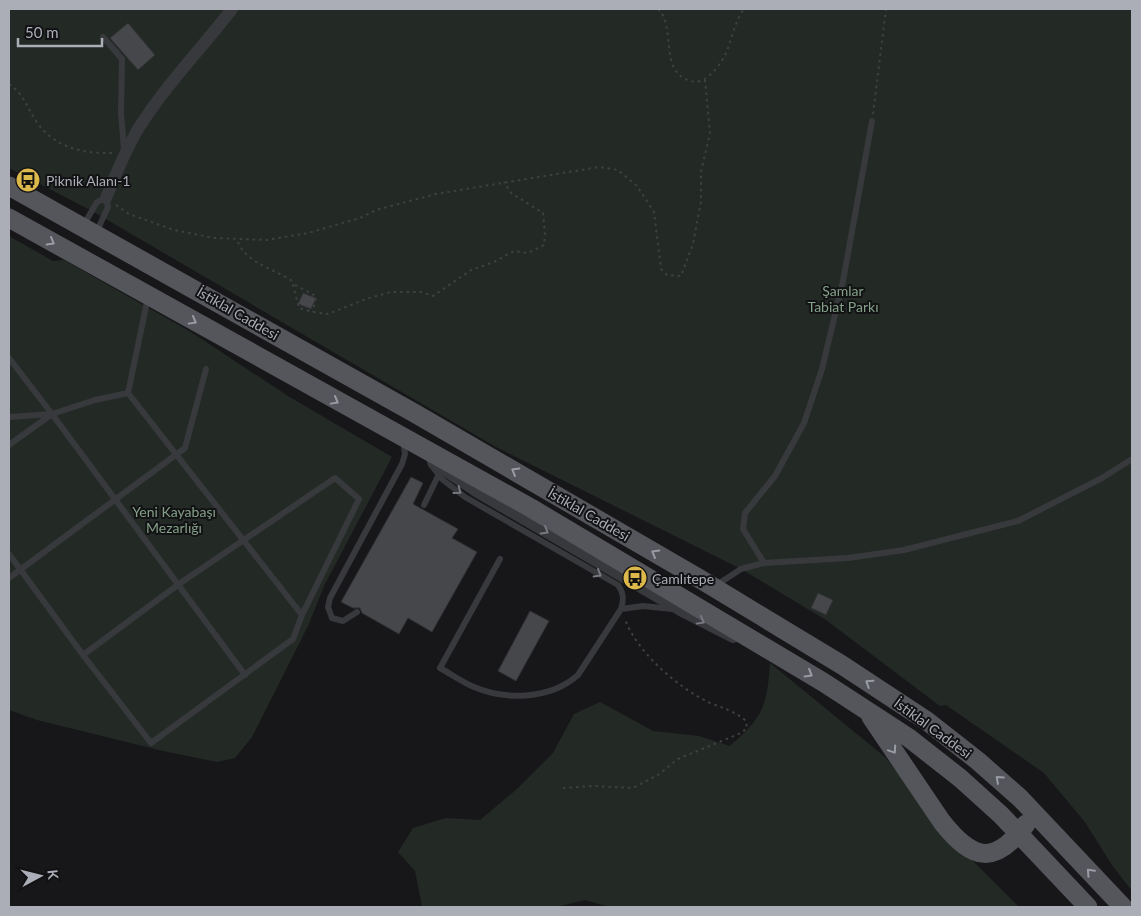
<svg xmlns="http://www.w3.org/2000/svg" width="1141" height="916" font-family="Lato,sans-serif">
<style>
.green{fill:#232a25}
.building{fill:#46474b;stroke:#313134}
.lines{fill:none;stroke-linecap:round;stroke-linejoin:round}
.path{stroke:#3f4044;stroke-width:2;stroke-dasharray:2.5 4;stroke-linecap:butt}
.lane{stroke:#38393d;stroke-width:6}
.street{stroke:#38393d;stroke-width:12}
.primary{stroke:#55565c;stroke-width:19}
.oneway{stroke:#9a9ca5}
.oneway2{stroke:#777980}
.labels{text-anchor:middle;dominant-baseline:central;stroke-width:4;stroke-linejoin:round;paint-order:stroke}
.poi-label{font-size:14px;fill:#abadb7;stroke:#121214;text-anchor:start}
.park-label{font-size:14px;fill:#84a088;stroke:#121214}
.street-label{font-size:14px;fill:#abadb7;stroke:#121214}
</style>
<rect width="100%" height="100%" fill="#171719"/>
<path class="green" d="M9 9H1132V891L1112 865 1085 822 1044 773 946 705 940 706 826 620 741 569 496 447 92 211 9 168Z
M9 236 53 261 64 260 191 332 288 396 392 457 324 586 308 626 252 737 235 758 217 762 163 751 37 720 9 710Z
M770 663 885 757 964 852 1019 907H610L585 900 556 907 422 906 415 871 398 852 413 828 446 818 480 820 517 789 553 753 574 714 600 702 653 731 699 736 730 746C763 717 767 707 770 663Z"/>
<path class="building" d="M128 23 155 55 138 70 110 38Z
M303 293 316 298 311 309 298 304Z
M411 477 423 483 413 504 458 529 452 538 477 552 432 632 408 618 399 634 362 613 360 608H353L341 602Z
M818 593 833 600 826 615 811 608Z
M530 611 549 621 516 681 498 671Z"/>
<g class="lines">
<path class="path" d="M658 9C677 27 658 73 691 81 703 85 715 71 721 62 732 46 732 25 744 9
M9 84C24 94 26 106 36 121 53 147 83 154 112 153
M873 114 886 9
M116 205 129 214 174 230 214 238 266 240 308 233 360 218 376 210 436 194 599 167 618 170 637 186 654 212 661 269 667 275 681 276 693 244 701 201V172L710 133 705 80
M238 242C246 263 275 269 292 281L299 308 313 312 328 314 366 299 391 292H421L433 296 471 270 494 262 514 251 528 253 544 245 545 234 543 213 511 193 504 182
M295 285 316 296 313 312
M563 788 593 786 633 788 658 775 678 759 741 733 747 728 746 721C735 711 722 708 708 702 677 687 636 651 625 619"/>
<path class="lane" d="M103 37 122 59 121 113 124 149
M83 226 97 202 106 198 108 207 96 233
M9 358 52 414
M128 393 302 615
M9 417 52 414 95 400 128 393 148 297
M9 445 52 414 245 675
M431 465 443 480 465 497 618 585C624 593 624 600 621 609L578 675C551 699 507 701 474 687 462 682 451 674 440 668L500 559
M424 505 438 476
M9 554 83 655 179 584 335 478 359 499 302 615 293 639 151 743 83 655
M764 563 743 529 745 513 775 476 804 423 822 369 843 281 872 121
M9 578 185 448 206 369
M715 586 741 569 764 563 848 558 904 550 1018 521 1102 478 1132 459
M621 609 643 606 672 609
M357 612 343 621 332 618 328 607 330 598 402 464 405 454 403 441"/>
<path class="street" d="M106 198C116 174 125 151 138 129 165 86 201 49 232 9
M433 462 476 491 684 612 733 637"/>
<path class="primary" d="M9 186 416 414 700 579 842 665 927 721 978 761 1020 798 1123 907
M9 218 531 508 823 682 909 738 960 778 1001 815 1088 907
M871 717 942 822C973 861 995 866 1026 824"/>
</g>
<defs><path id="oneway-chevron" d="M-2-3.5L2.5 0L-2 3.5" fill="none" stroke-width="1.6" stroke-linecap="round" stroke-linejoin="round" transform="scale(1.25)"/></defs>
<g class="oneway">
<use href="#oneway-chevron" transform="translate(51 242) rotate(30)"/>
<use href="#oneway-chevron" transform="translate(193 321) rotate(29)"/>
<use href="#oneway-chevron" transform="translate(335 401) rotate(29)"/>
<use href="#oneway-chevron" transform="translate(515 471) rotate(-150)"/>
<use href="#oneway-chevron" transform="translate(655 553) rotate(-150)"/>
<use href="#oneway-chevron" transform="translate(809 674) rotate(31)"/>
<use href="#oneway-chevron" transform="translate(869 683) rotate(-147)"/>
<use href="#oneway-chevron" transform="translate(893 750) rotate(56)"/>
<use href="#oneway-chevron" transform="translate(999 779) rotate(-138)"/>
<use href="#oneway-chevron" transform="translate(1090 872) rotate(-133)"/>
</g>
<g class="oneway2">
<use href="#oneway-chevron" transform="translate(458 491) rotate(36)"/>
<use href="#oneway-chevron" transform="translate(545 531) rotate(30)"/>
<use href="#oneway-chevron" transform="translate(598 574) rotate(30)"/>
<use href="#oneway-chevron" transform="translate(701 621) rotate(29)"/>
</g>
<defs>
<symbol id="bus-disc" viewBox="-11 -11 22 22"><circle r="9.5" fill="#ddb84a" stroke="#121214"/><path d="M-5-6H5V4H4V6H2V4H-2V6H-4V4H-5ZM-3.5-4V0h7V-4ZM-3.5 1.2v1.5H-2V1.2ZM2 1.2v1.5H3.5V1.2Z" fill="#111"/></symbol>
</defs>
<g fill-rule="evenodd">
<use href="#bus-disc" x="14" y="166" width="28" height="28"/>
<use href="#bus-disc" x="621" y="564" width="28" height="28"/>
</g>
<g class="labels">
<g class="poi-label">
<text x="46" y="180">Piknik Alanı-1</text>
<text x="652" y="578">Çamlıtepe</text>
</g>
<g class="park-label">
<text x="843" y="290">Şamlar<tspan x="843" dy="16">Tabiat Parkı</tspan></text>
<text x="174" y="511">Yeni Kayabaşı<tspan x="174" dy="16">Mezarlığı</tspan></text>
</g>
<g class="street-label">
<text transform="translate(238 313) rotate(30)">İstiklal Caddesi</text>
<text transform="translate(589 514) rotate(30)">İstiklal Caddesi</text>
<text transform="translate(933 728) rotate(36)">İstiklal Caddesi</text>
</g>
</g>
<rect width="1141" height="916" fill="none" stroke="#abadb7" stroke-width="20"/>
<g transform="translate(40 876) rotate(83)" stroke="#121214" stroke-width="4" paint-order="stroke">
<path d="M0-4L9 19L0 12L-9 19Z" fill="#abadb7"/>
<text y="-8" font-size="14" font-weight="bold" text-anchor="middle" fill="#abadb7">K</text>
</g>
<path d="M18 38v8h84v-8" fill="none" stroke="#abadb7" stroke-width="2.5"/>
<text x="25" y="38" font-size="15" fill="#abadb7" stroke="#121214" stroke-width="4" paint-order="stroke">50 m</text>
</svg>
